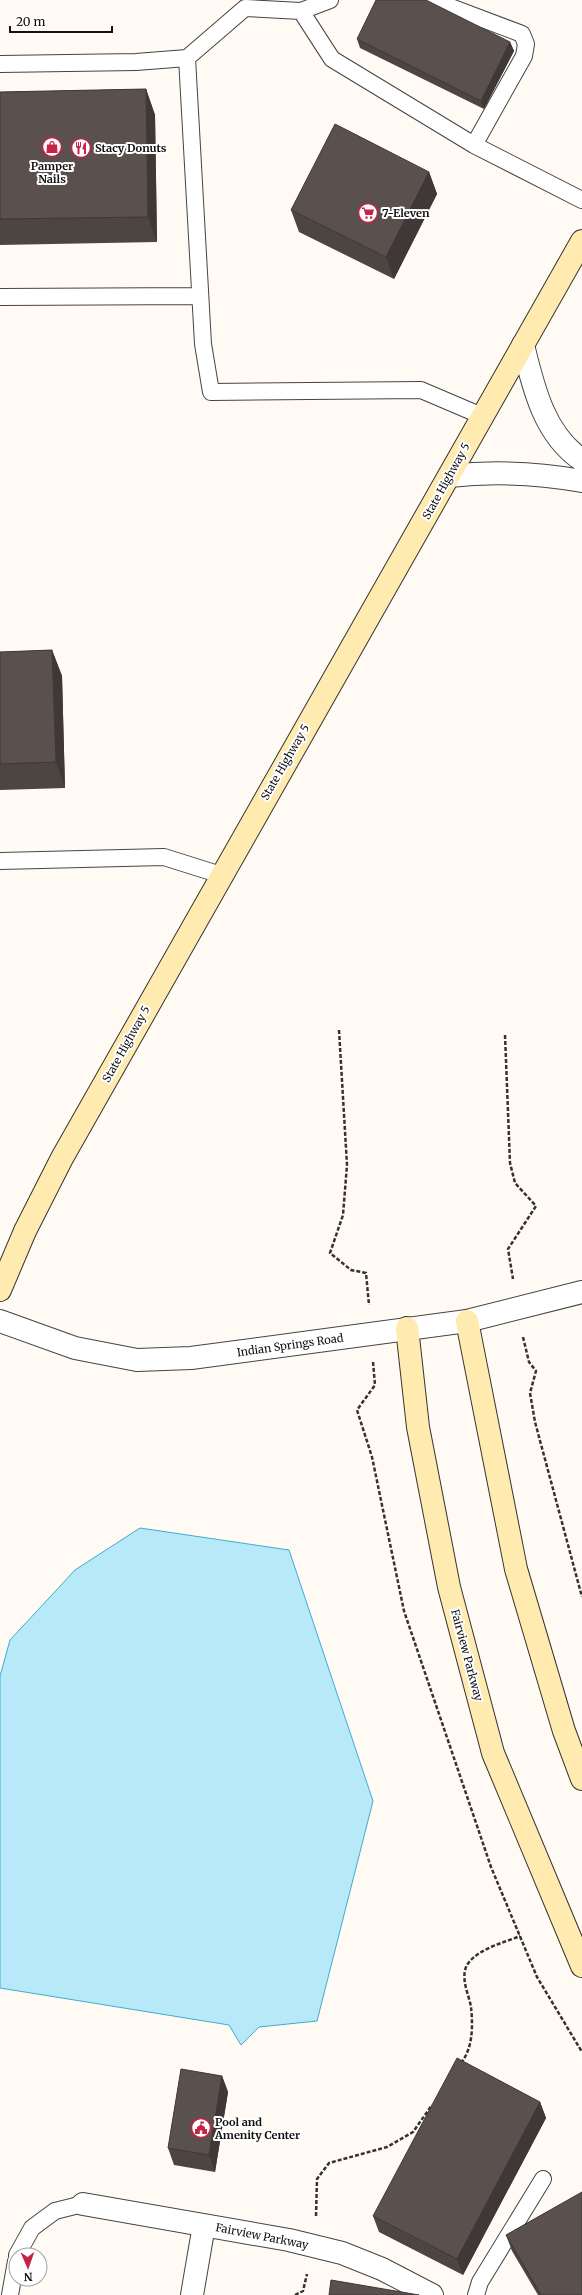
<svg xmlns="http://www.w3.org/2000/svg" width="582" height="2295" font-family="Merriweather,serif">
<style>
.water{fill:#b8e9f8;stroke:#3dacd0}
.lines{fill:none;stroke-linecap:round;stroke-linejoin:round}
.lane-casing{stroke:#444;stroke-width:18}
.street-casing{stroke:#444;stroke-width:24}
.secondary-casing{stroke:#333;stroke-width:24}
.path{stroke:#333;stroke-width:2.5;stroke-dasharray:4 2;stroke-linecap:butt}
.lane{stroke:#fff;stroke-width:16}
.street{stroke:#fff;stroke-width:22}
.secondary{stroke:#ffeaaf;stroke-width:22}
.wall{fill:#4d4542}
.shaded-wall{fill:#3f3836}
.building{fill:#5a504d;stroke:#3f3836}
.labels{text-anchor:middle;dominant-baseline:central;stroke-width:4;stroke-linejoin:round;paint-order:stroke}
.poi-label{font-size:11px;font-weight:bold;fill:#111;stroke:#fff;text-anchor:start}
.street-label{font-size:11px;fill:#111;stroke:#fff}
</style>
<rect width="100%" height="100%" fill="#fffbf4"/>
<path class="water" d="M140 1528 289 1550 373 1801 317 2021 259 2027 241 2045 229 2025 0 1988V1676L10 1640 75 1570Z"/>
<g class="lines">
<defs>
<path id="lane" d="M432 0 522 34 526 44 524 56 474 145
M301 11 330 0
M187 58 203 344 211 392 421 390 482 416
M0 64 136 62 187 58 245 8 301 11 332 59 474 145 582 200
M0 297 200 296
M0 861 164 857 221 875
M17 2255 32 2228 55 2211 83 2204
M10 2295 16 2261
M476 2295 480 2282 543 2179"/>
<path id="street" d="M523 345C533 386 544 435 582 460
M449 476C494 471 537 473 582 481
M0 1321 75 1348 137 1360 191 1358 467 1321 582 1292
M83 2204 289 2240 342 2253 382 2269 432 2295
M192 2295 204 2225"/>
<path id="secondary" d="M0 1290 25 1231 62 1158 582 241
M467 1321 516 1569 564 1731 582 1779
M407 1328 418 1427 449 1587 493 1753 582 1966"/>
</defs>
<use href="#lane" class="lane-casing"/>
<use href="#street" class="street-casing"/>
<use href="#secondary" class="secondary-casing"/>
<path class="path" d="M339 1030 347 1165 343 1215 330 1253 351 1270 366 1273 369 1305
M505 1035 510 1163 515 1183 536 1206 508 1249 513 1279
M523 1337 529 1362 536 1371 530 1393 535 1422 582 1597
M373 1362 375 1385 357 1410 372 1457 404 1611 491 1867 537 1977 582 2052
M461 2063C473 2048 473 2026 471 2007 469 1995 460 1978 467 1965 477 1949 503 1943 520 1936
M316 2216 317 2179 329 2163 387 2147 413 2132 432 2105
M295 2295 303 2291 307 2274"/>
<use href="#lane" class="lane"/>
<use href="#street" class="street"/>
<use href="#secondary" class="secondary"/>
</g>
<path class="wall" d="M357 39 510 42 514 51 484 109 360 48Z
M146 89 155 115 157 242 0 245V92Z
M429 172 437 194 394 279 299 232 291 210Z
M52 650 62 676 65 788 0 790V652Z
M222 2076 228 2092 215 2172 174 2165 168 2148Z
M540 2102 546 2118 463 2275 379 2232 373 2216Z
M506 2235 582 2295H538L512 2251Z"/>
<path class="shaded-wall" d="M510 42 514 51 484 109 481 101Z
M146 89 155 115 157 242 148 217Z
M429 172 437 194 394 279 386 257Z
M52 650 62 676 65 788 56 762Z
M222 2076 228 2092 215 2172 209 2155Z
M540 2102 546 2118 463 2275 457 2259Z"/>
<path class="building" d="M376 0H426L510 42 481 101 357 39Z
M146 89 148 217 0 219V92Z
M335 124 429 172 386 257 291 210Z
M52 650 56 762 0 764V652Z
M457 2058 540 2102 457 2259 373 2216Z
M181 2069 222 2076 209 2155 168 2148Z
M582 2192V2295H541L506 2235Z
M331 2280 419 2295H329Z"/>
<defs>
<symbol id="shop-ring" viewBox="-11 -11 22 22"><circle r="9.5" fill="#fff" stroke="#c52444" stroke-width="1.5"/><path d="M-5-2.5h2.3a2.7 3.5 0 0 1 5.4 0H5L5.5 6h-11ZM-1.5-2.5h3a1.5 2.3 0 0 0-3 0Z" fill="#c52444"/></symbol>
<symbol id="restaurant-ring" viewBox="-11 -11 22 22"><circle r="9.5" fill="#fff" stroke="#c52444" stroke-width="1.5"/><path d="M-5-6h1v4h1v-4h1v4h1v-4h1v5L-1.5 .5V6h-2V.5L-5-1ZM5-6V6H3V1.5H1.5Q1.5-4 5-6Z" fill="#c52444"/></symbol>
<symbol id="supermarket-ring" viewBox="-11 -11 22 22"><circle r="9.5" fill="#fff" stroke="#c52444" stroke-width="1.5"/><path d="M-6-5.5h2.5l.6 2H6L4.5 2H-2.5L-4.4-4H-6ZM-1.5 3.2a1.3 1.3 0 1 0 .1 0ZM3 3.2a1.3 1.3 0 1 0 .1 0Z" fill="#c52444"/></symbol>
<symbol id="civic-ring" viewBox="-11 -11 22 22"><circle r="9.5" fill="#fff" stroke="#c52444" stroke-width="1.5"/><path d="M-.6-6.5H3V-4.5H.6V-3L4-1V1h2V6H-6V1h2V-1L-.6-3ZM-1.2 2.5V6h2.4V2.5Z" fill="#c52444"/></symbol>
</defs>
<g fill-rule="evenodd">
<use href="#shop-ring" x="41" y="136" width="22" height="22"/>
<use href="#restaurant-ring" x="70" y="137" width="22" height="22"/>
<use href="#supermarket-ring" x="357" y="202" width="22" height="22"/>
<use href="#civic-ring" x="190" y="2117" width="22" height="22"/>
</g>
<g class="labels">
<g class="poi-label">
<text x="95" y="148">Stacy Donuts</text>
<text x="52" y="166" text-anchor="middle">Pamper<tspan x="52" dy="13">Nails</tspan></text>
<text x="382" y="213">7-Eleven</text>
<text x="215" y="2122">Pool and<tspan x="215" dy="13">Amenity Center</tspan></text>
</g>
<g class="street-label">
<text transform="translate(446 481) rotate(-61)">State Highway 5</text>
<text transform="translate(285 762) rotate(-60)">State Highway 5</text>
<text transform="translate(126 1044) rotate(-61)">State Highway 5</text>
<text transform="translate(290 1345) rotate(-8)">Indian Springs Road</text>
<text transform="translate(467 1655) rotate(75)">Fairview Parkway</text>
<text transform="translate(262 2236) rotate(11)">Fairview Parkway</text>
</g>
</g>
<g transform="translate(28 2267) rotate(178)"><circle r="19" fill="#ffffff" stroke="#a0a0a0"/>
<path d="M0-3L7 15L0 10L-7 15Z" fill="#c52444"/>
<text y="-6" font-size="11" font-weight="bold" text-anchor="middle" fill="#111111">N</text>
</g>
<path d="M10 26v6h102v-6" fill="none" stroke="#111111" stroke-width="2"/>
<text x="16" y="26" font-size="12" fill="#111111" stroke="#ffffff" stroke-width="3" paint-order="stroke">20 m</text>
</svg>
